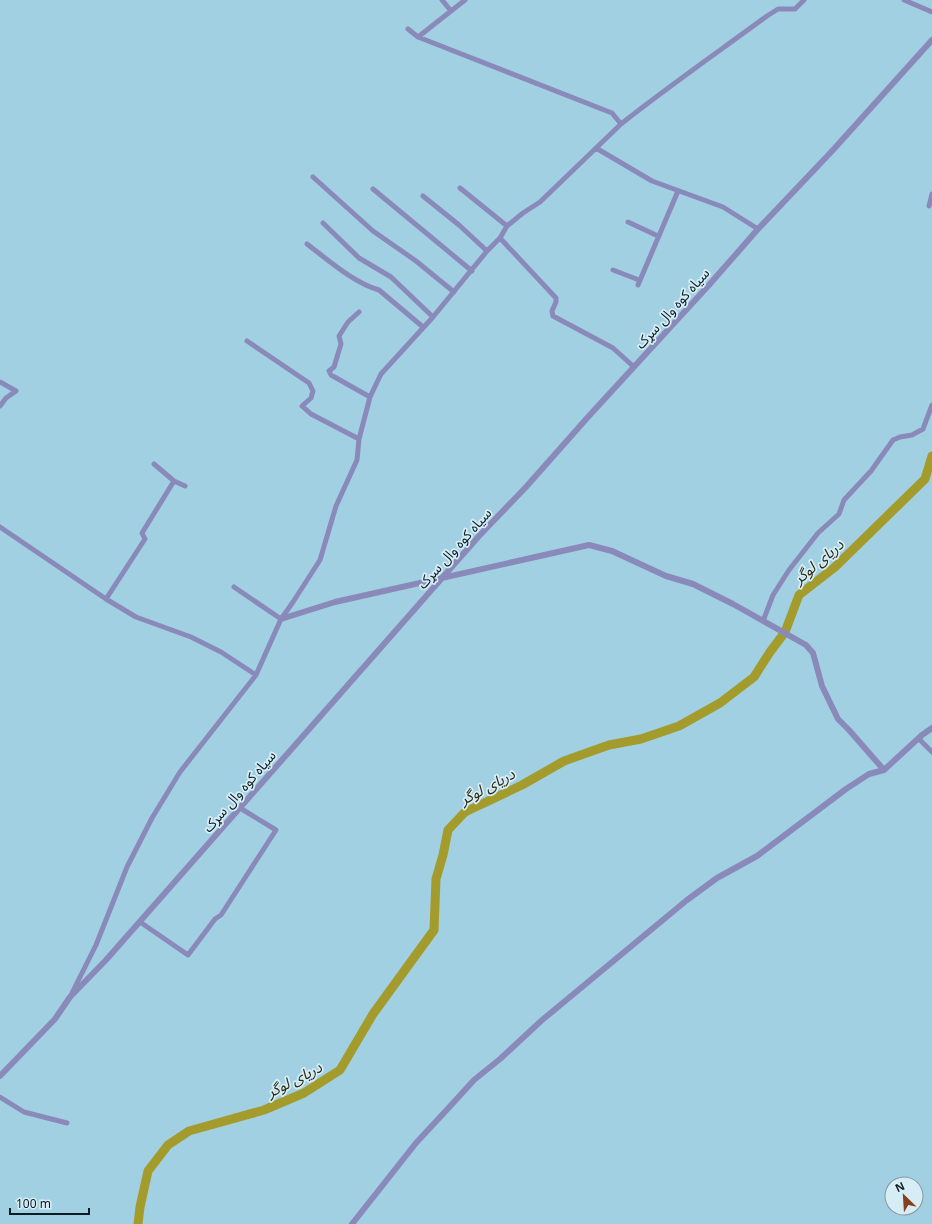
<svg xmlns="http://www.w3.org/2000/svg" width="932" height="1224" font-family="'Noto Sans','Noto Sans Arabic',sans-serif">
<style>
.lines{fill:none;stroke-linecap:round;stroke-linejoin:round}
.river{stroke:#a49b2d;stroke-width:9}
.minor{stroke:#8a8aba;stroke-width:5}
.tertiary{stroke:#8a8aba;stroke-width:6}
.labels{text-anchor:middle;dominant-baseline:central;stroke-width:3.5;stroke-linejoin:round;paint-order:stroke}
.street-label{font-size:14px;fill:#0a1c23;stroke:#d6edf6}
.water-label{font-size:15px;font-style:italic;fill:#2c2a13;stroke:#d6edf6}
</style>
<rect width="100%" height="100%" fill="#a2d0e3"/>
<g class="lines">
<path class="river" d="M138 1224 140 1207 148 1171 168 1145 189 1131 264 1110 304 1093 340 1070 373 1014 434 930 436 879 443 855 448 830 465 812 522 785 564 761 609 745 641 739 679 726 720 703 754 677 770 652 785 632 799 595 835 567 925 479 932 456"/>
<path class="minor" d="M442 0 451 11
M904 0 932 12
M418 37 465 0
M621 124C669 86 718 52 767 16L778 9H795L804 0
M596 148 652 181 723 207 758 229
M313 177 373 231 416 261 454 292
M460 188 507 226
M373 189 472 271
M423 196 459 225 487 251
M929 206 932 194
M628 222 658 236
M323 223 359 258 391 277 433 317
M500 238 556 298V302L552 311 553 316 613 348 634 367
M307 244C328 260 354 283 379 290L423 327
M613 270 639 280
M638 285 678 191
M359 312 348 322 339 336 341 344 334 367 329 371 331 375 370 397
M247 341 309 383 313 391 311 398 302 406 311 414 359 439
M0 382 16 391 6 398 0 406
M154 464 174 481 185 486
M0 527 106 599 136 617 191 637 221 652 256 675
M234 587 281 619
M106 599 145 539 142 533 174 481
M763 621 773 595 789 570 818 533 839 514 844 500 871 471 893 440 900 437 912 435 923 429 932 405
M919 739 932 752
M140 922 188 955 215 919 221 915 276 830 240 808
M72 993 96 945 127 867 152 818 180 772 256 675 281 619 293 602 320 560 336 506 357 460 359 439 370 397 381 374 433 317 487 251 500 238 507 226 523 213 540 202 621 124 612 113 418 37 408 29
M0 1097 24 1112 67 1123"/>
<path class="tertiary" d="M281 619 335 602 589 545 612 551 666 576 693 584 733 604 806 645 813 653 822 686 838 719 849 730 884 770
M0 1076 55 1019 70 997 106 960 479 536 526 487 588 417 709 285 758 229 833 150 932 40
M352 1224 416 1143 454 1102 474 1080 500 1059 541 1021 687 900 717 878 757 856 846 789 869 774 884 770 922 735 932 728"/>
</g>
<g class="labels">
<g class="street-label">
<text transform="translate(672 308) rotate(-48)">سیاه کوه وال سړک</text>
<text transform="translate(454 548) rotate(-48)">سیاه کوه وال سړک</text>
<text transform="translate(239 791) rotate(-49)">سیاه کوه وال سړک</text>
</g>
<g class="water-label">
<text transform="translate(818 561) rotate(-40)">دریای لوگر</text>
<text transform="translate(487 786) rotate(-28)">دریای لوگر</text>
<text transform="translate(294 1079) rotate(-27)">دریای لوگر</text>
</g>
</g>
<g transform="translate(904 1196) rotate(335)"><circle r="19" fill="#d6edf6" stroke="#8499a2"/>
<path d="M0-3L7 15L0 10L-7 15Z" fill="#87401d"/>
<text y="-6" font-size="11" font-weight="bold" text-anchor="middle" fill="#0a1c23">N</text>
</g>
<path d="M10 1208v6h79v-6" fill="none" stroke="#0a1c23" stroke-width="2"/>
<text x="16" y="1208" font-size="12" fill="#0a1c23" stroke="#d6edf6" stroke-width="3" paint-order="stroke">100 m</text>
</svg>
